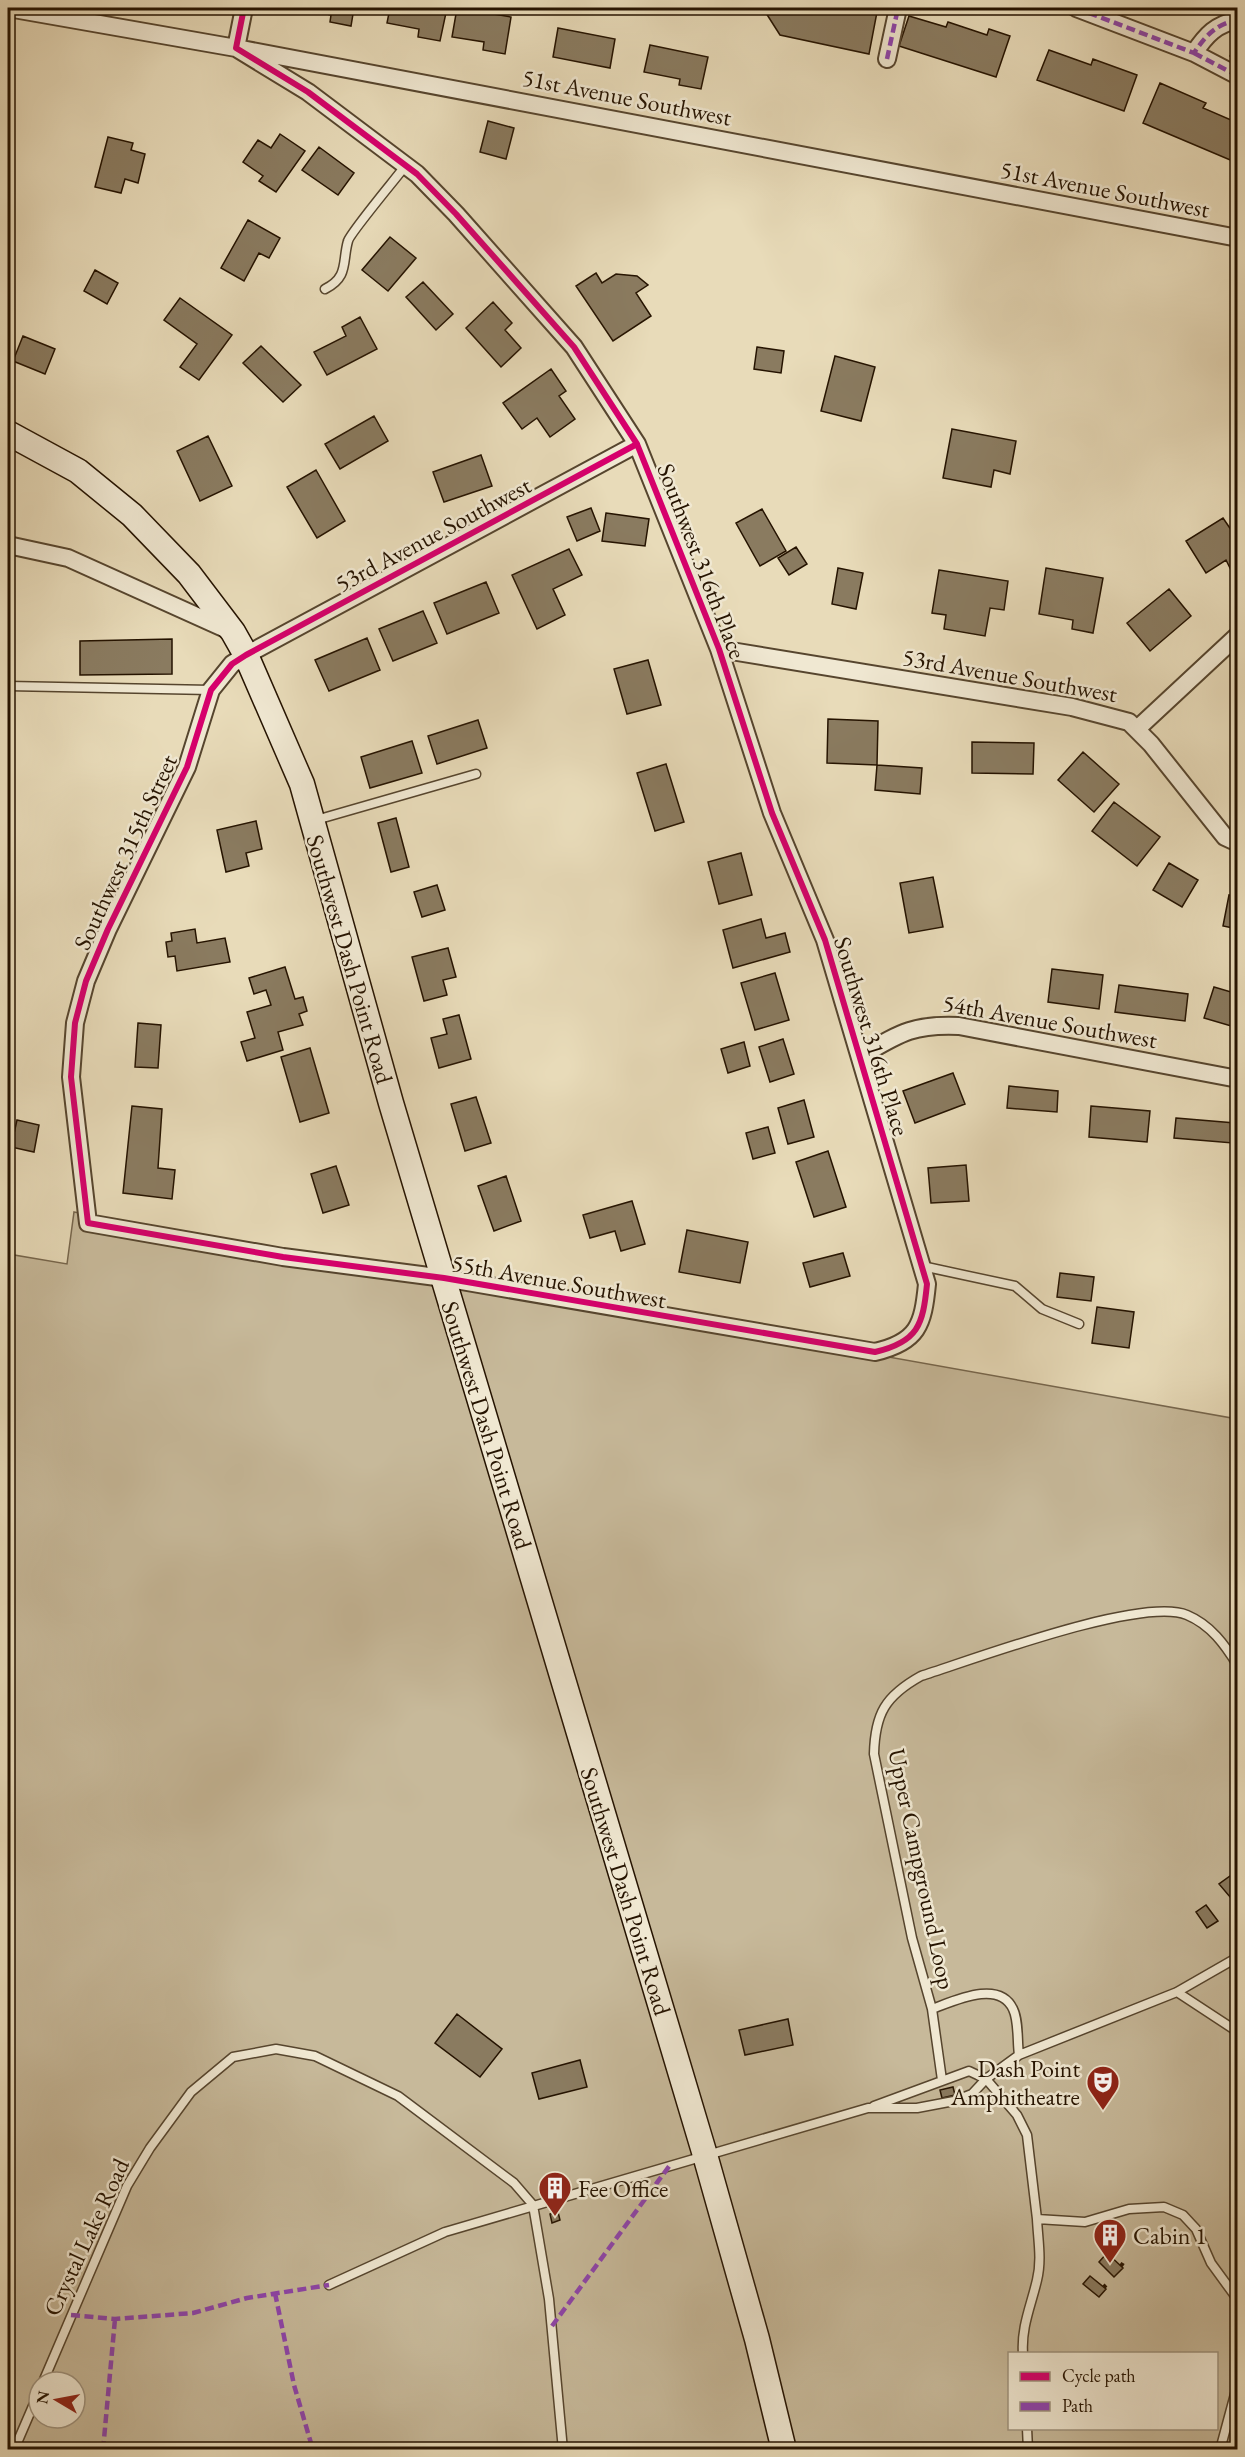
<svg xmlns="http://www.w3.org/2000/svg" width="1245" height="2457" font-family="'EB Garamond',serif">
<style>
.green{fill:#c7b99a;stroke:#76664d;stroke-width:1.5;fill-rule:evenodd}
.building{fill:#8a7b60;stroke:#251300;stroke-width:1.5}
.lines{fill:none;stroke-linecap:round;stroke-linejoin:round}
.service-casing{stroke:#56452e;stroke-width:11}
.minor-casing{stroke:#56452e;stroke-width:20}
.secondary-casing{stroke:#251300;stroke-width:27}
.path{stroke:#251300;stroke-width:4;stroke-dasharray:4.5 3;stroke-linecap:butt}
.service{stroke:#f0e8d2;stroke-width:8}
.minor{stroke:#f0e8d2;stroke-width:16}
.secondary{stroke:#f0e8d2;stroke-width:24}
.quiet{stroke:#8e44ad;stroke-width:4.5;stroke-dasharray:9 4.5;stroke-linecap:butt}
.cycleway-casing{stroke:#f0e8d2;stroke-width:10}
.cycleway{stroke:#d6006c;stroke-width:6}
.labels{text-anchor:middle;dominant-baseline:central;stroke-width:5;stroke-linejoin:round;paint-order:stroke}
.street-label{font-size:24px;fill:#251300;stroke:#f0e8d2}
.poi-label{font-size:24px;fill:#251300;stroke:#f0e8d2;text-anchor:start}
</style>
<rect width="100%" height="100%" fill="#e8dbb9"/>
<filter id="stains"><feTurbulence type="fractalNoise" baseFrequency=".00333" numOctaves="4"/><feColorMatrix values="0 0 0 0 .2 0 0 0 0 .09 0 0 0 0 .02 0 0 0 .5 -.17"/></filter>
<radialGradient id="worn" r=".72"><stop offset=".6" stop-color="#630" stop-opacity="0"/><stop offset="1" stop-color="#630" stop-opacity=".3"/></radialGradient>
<path class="green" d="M74 1212 1237 1419V2449H8V1254L67 1264ZM1010 2354H1216V2428H1010ZM39 2382H75V2418H39Z"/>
<path class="building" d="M300 8H354L351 26 330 22 331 15Z
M390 8H447L440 41 418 37 419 29 387 23Z
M457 8 511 17 505 54 483 50 484 42 452 37Z
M767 8H856L877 12 869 54 780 35 766 13Z
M909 16 946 27 948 22 987 35 989 29 1010 36 996 77 899 46Z
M558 28 615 39 610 68 553 57Z
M1238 43V60L1230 56Z
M650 45 708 57 701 89 679 85 680 79 644 72Z
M1049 50 1091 65 1093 59 1137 75 1124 111 1037 80Z
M1160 83 1206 103 1203 108 1238 123V156L1235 162 1143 123Z
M488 121 514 128 506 159 480 152Z
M280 134 305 151 276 192 259 181 263 176 243 162 258 140 271 148Z
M108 137 133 143 131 150 145 154 138 183 125 179 121 193 95 187Z
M319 147 354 173 338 195 302 170Z
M248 220 280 238 269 258 259 253 244 281 221 268Z
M390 237 416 258 388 291 362 270Z
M95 270 118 283 107 304 84 291Z
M596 273 602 283 616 274 637 276 648 285 636 293 651 316 613 341 576 286Z
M423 282 453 314 436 330 406 297Z
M180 298 232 335 199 380 180 367 197 344 164 320Z
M493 302 512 323 505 330 521 348 501 367 466 328Z
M360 317 377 349 327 375 314 352 346 336 342 327Z
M23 336 55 349 45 374 13 361Z
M261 346 301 385 283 402 243 363Z
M757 347 784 351 781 373 754 369Z
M835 356 875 367 861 421 821 411Z
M551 369 566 391 559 396 575 419 550 437 537 418 522 429 503 403Z
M374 416 388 441 340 469 325 444Z
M952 429 1016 441 1010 474 994 470 991 487 943 478Z
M208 436 232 486 200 501 177 451Z
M481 455 492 486 444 502 433 472Z
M316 470 345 521 317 538 287 487Z
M591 508 600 531 577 541 567 517Z
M762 509 786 551 760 566 736 523Z
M606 513 649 519 645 546 602 541Z
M1223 518 1238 540V566L1231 570 1226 560 1206 573 1186 541Z
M796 547 807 564 789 575 778 558Z
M569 549 582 575 553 589 565 615 537 629 512 575Z
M838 568 863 573 856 609 832 604Z
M1046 568 1103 578 1093 633 1072 629 1073 620 1039 614Z
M939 570 1008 581 1004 610 990 608 985 636 944 629 946 615 932 613Z
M486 582 499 613 447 634 434 603Z
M1169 589 1191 616 1150 651 1127 623Z
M423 611 437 643 393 661 379 629Z
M367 638 380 670 329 691 315 660Z
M172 639V674L80 675V641Z
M648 660 661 705 627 714 614 669Z
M828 719 878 721 877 765 827 763Z
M478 720 487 748 437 764 428 736Z
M412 741 422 773 370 788 361 757Z
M972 742 1034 743 1033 774 972 773Z
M1083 752 1119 784 1094 812 1058 780Z
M666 764 684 822 655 831 637 773Z
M877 765 922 768 920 794 875 790Z
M8 771H10L9 796H8Z
M1114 802 1160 837 1137 866 1092 831Z
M396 818 409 867 391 872 378 823Z
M256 821 262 849 246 853 249 866 226 872 217 830Z
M741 853 752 895 719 904 708 862Z
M1169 863 1198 880 1182 907 1153 890Z
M933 877 943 927 909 933 900 883Z
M437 885 445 910 422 917 414 892Z
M1229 895 1238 897V929L1223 926Z
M761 919 766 938 785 933 790 952 733 968 723 930Z
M195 929 197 943 225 938 230 962 177 971 175 956 168 957 166 942 172 941 171 933Z
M448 948 456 977 443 980 447 995 424 1001 412 957Z
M285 967 295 999 303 997 307 1011 299 1014 303 1025 278 1032 283 1050 247 1061 241 1042 255 1038 247 1012 271 1005 266 990 254 994 249 978Z
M1052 969 1103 975 1099 1009 1048 1002Z
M775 973 789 1020 755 1030 741 983Z
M1119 985 1188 994 1185 1021 1115 1012Z
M1214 987 1238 994V1028L1204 1018Z
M459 1015 471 1059 439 1068 431 1038 447 1034 443 1019Z
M138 1023 161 1025 158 1068 135 1067Z
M783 1039 794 1074 770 1082 759 1047Z
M744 1042 750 1066 728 1073 721 1049Z
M310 1048 329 1113 300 1122 281 1057Z
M953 1073 965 1104 915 1123 903 1091Z
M1009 1086 1058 1091 1057 1112 1007 1108Z
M476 1097 491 1143 465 1151 451 1104Z
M804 1100 814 1137 788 1144 778 1108Z
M132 1106 162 1109 158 1168 175 1170 172 1199 123 1193Z
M1091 1106 1150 1111 1147 1142 1089 1137Z
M1176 1118 1235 1123 1233 1143 1174 1138Z
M17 1120 39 1125 34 1152 11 1147Z
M768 1127 775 1153 753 1159 746 1133Z
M828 1151 846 1207 814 1217 796 1162Z
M966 1165 969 1201 931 1203 928 1168Z
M336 1166 349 1205 323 1213 311 1174Z
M506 1176 521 1221 494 1231 478 1186Z
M632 1201 645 1244 621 1251 615 1231 590 1238 583 1215Z
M687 1230 748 1242 740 1283 679 1272Z
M843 1253 850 1276 810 1287 803 1263Z
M1060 1273 1094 1277 1091 1301 1057 1297Z
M1097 1307 1134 1312 1129 1348 1092 1343Z
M1230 1876 1238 1886 1236 1904 1219 1884Z
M1206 1905 1218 1921 1207 1928 1196 1912Z
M457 2014 502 2049 480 2077 435 2043Z
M788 2019 793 2045 745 2055 739 2030Z
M580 2060 587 2087 539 2099 532 2073Z
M953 2087 955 2095 942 2098 940 2090Z
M558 2212 560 2220 552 2223 550 2214Z
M1107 2253 1123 2268 1114 2277 1099 2262Z
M1090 2276 1106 2289 1099 2297 1083 2284Z"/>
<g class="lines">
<defs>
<path id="service" d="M325 289C349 277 342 262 348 241 350 233 397 177 406 165
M8 686 211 690
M316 820 476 774
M922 1266 1015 1286 1042 1309 1079 1324
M1177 1992 1238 2032
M932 2009C954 2001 999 1979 1013 2009 1019 2021 1017 2041 1019 2055
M942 2080 932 2009 912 1938 874 1754C875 1714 885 1696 921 1676 972 1660 1142 1596 1187 1615 1211 1625 1225 1645 1238 1666
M874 2106 969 2071 986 2079 1017 2115 1027 2135 1037 2219
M329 2285 445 2232 868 2108H917L954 2101 972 2094 986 2079 1019 2055 1177 1992 1238 1957
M1023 2354C1021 2327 1031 2306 1037 2280 1042 2260 1038 2240 1037 2219L1085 2222 1129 2209 1164 2207 1183 2215 1196 2229 1211 2263 1238 2300
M43 2382 127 2186 150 2148 191 2092 233 2057 276 2049 315 2056 398 2096 514 2183 533 2205 549 2299 563 2450
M1027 2428 1028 2450
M14 2450 39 2392
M1220 2450 1238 2383"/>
<path id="minor" d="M8 8 236 48 1238 238
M244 8 236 48 308 92 417 174 456 214 574 347 637 444 719 649 772 813 825 940 927 1284C923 1325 918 1342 875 1352L444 1278 283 1257 88 1223 71 1077 75 1023 86 981 108 929 187 767 211 690 232 664 246 655 637 444
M1076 8 1194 53C1206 35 1216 24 1238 20
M1194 53 1238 76
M887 59 898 8
M8 545 68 558 230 631
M719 649 1072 707 1129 722 1151 744 1225 837 1238 843
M1137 729 1238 635
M861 1056C900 1033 913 1024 959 1026L1238 1079"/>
<path id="secondary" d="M8 433 78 471 132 515 189 574 233 632 246 655 302 784 391 1103 705 2155 757 2339 784 2450"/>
</defs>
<use href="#service" class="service-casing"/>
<use href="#minor" class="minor-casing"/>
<use href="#secondary" class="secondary-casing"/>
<path class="path" d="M1121 2266 1123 2263
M1104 2287 1106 2285"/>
<use href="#service" class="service"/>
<use href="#minor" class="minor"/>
<use href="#secondary" class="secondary"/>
<path class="quiet" d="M1076 8 1194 53C1206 35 1216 24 1238 20
M1194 53 1238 76
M887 59 898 8
M275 2293 294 2385 313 2450
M71 2315 115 2319 193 2313 247 2298 329 2285
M552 2326 670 2165
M103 2450 115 2319"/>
<defs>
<path id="cycleway" d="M244 8 236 48 308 92 417 174 456 214 574 347 637 444 719 649 772 813 825 940 927 1284C923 1325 918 1342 875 1352L444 1278 283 1257 88 1223 71 1077 75 1023 86 981 108 929 187 767 211 690 232 664 246 655 637 444"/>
</defs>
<use href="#cycleway" class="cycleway-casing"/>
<use href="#cycleway" class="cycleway"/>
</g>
<defs>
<symbol id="theatre-pin" viewBox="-11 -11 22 30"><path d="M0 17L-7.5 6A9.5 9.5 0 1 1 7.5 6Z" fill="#8f2418" stroke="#f0e8d2"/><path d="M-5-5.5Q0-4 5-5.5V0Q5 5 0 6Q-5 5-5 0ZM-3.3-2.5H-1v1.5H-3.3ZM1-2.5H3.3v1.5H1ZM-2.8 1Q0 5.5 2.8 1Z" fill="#fff"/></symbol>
<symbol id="building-pin" viewBox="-11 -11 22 30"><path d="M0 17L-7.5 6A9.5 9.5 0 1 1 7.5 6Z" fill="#8f2418" stroke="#f0e8d2"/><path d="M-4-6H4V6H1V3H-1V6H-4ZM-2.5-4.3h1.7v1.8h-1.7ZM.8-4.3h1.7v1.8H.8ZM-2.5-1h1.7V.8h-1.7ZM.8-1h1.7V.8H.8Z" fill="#fff"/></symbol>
</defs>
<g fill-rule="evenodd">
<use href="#theatre-pin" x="1084" y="2063" width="38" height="52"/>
<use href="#building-pin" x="536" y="2169" width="38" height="52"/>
<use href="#building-pin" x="1091" y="2216" width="38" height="52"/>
</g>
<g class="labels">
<g class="street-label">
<text transform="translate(627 97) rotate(11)">51st Avenue Southwest</text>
<text transform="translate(1105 189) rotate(11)">51st Avenue Southwest</text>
<text transform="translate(433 534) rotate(-28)">53rd Avenue Southwest</text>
<text transform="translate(702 561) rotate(69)">Southwest 316th Place</text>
<text transform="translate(1010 675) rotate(10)">53rd Avenue Southwest</text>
<text transform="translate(125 852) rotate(-65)">Southwest 315th Street</text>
<text transform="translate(350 959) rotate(74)">Southwest Dash Point Road</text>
<text transform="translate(1050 1021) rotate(10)">54th Avenue Southwest</text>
<text transform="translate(872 1036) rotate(73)">Southwest 316th Place</text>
<text transform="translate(559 1281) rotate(10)">55th Avenue Southwest</text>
<text transform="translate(487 1425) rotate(73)">Southwest Dash Point Road</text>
<text transform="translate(922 1869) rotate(78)">Upper Campground Loop</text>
<text transform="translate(626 1891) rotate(73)">Southwest Dash Point Road</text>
<text transform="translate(86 2237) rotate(-65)">Crystal Lake Road</text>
</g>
<g class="poi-label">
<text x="1080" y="2068" text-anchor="end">Dash Point<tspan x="1080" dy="28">Amphitheatre</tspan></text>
<text x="578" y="2188">Fee Office</text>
<text x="1133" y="2235">Cabin 1</text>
</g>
</g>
<rect width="1245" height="2457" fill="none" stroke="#e8dbb9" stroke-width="30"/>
<rect x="9" y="9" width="1227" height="2439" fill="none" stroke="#251300" stroke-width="3"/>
<rect x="15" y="15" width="1215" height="2427" fill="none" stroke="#251300" stroke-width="1.5"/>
<rect x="1008" y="2352" width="210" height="78" fill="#f0e8d2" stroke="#9f937e" stroke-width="1.5"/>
<rect x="1020" y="2372" width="30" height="9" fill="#d6006c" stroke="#9f937e" stroke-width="1.5"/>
<text x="1062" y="2382" font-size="18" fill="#251300">Cycle path</text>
<rect x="1020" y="2402" width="30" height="9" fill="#8e44ad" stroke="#9f937e" stroke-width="1.5"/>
<text x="1062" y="2412" font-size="18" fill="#251300">Path</text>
<g transform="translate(57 2400) rotate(280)"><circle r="28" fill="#f0e8d2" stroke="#9f937e" stroke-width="1.5"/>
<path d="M0-4.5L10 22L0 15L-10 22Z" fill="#8f2418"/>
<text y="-9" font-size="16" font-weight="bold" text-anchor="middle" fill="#251300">N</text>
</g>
<rect width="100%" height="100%" filter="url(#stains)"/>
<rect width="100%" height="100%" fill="url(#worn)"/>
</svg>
